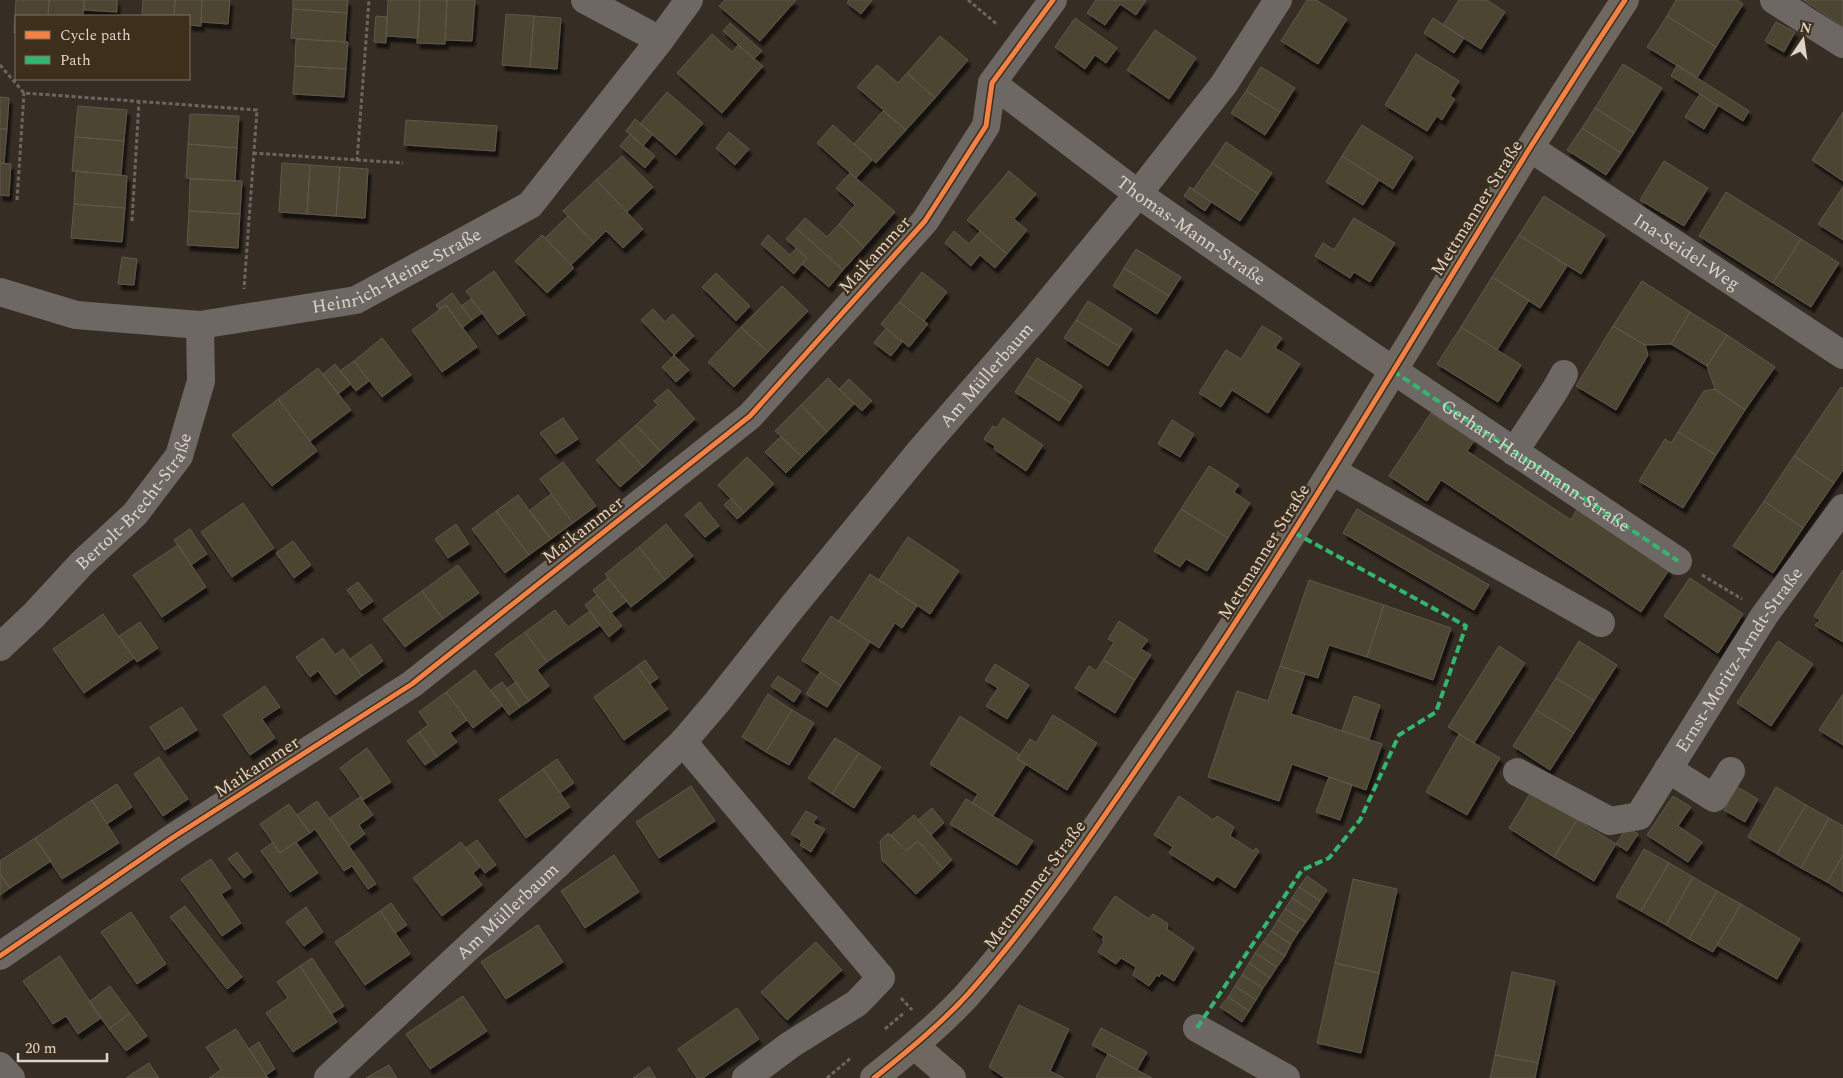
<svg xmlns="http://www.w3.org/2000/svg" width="1843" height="1078" font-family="Spectral,serif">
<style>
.building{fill:#4c4430;stroke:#5d584f;filter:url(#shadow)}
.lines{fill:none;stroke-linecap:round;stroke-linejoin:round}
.path{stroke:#6c6661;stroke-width:3;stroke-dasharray:4 2.5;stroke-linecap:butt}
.minor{stroke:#6d6864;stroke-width:28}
.major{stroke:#6e6861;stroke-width:28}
.quiet{stroke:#33b770;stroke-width:4;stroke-dasharray:8 4;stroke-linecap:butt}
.cycleway-casing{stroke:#3e2f1d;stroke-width:8}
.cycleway{stroke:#f48246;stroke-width:5}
.labels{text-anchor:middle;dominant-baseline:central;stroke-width:4.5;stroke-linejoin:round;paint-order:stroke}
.street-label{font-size:18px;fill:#ded5ca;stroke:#3e2f1d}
</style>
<defs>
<filter id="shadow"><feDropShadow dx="3" dy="5.5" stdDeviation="1" flood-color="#0009"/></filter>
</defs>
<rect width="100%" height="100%" fill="#362e25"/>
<path class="building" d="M16 0H49L48 16H16V33H14Z
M49 0H84L83 16H48Z
M84 0H117V12L84 10Z
M143 0H175L174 16H142Z
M175 0H202L201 26 189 25V16H174Z
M202 0H230L228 24 201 22Z
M293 0H348L347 13 293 9Z
M388 0H420L418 38 386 36Z
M420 0H447L445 44 417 43Z
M447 0H475L472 41 445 40Z
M725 0H796L760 41 719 6Z
M849 0H872L861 14 847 3Z
M1096 0H1146L1136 15 1120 4 1105 25 1087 13Z
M1307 0H1316L1347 19 1318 64 1281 41Z
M1459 0H1487L1505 12 1481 49 1443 25Z
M1676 0H1737L1743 4 1716 47 1667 16Z
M1803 0H1843V27Z
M293 9 347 13 345 42 291 38Z
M506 14 534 16 530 67 502 65Z
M376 16 387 17 386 43 374 42Z
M534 16 561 18 557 69 530 67Z
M1667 16 1716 47 1697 78 1647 47Z
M1075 18 1117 48 1106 63 1095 55 1085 69 1055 47Z
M1433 18 1464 38 1454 53 1424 33Z
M1776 22 1795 32 1784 52 1765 41Z
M730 23 762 51 754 59 723 31Z
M1155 30 1196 58 1169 99 1127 70Z
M712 34 732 52 738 45 763 66 722 113 677 73Z
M940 36 968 60 935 98 907 73Z
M296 39 348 42 346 69 295 66Z
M1416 54 1459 81 1450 96 1455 99 1442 120 1437 116 1427 131 1385 105Z
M1623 64 1662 88 1634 133 1595 108Z
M877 65 898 83 907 73 935 98 906 130 857 87Z
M1677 65 1749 111 1743 121 1671 76Z
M295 66 346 69 344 97 293 94Z
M1261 67 1295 88 1280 112 1246 91Z
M1246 91 1280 112 1265 135 1231 113Z
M667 92 703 123 676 155 640 124Z
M1700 94 1718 106 1704 129 1685 117Z
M0 97 9 98 7 129H0Z
M78 106 127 110 124 141 75 137Z
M1595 108 1634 133 1621 153 1582 128Z
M883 111 906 130 876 163 854 144Z
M1843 112V181L1812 160Z
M190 114 239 116 237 148 188 144Z
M635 119 653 134 643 146 626 131Z
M406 120 497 126 495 151 404 145Z
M833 125 872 160 856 178 817 143Z
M1362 125 1413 157 1393 189 1342 156Z
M1582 128 1621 153 1606 175 1567 150Z
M0 129H7L4 163H0Z
M729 132 749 149 735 165 716 148Z
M630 134 655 156 645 168 620 146Z
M75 137 124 141 121 175 72 171Z
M1226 142 1272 173 1258 194 1212 163Z
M188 144 237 148 235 181 186 178Z
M622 156 653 187 627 212 596 180Z
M1342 156 1379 180 1363 205 1326 182Z
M1664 161 1708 188 1684 226 1640 200Z
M0 163 11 164 9 196 0 195Z
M282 163 310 165 307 214 279 212Z
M1212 163 1258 194 1240 221 1193 190Z
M310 165 340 167 336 216 307 214Z
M340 167 368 169 365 218 336 216Z
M76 171 127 176 125 208 74 204Z
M1009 171 1036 194 1014 219 1027 230 1007 254 967 220Z
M850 173 895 212 864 247 839 224 855 205 836 188Z
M190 179 242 181 240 214 189 211Z
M596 180 643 229 623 248 606 231 594 243 563 211Z
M1190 187 1211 202 1205 211 1184 196Z
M1843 187V240L1818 224Z
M1726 192 1801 239 1773 283 1699 236Z
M1544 196 1605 235 1581 274 1519 235Z
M74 204 125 208 122 242 71 238Z
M189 211 240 214 238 248 187 245Z
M568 216 594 243 571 265 545 238Z
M805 218 827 237 839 224 864 247 843 270 796 228Z
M1354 218 1395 243 1370 282 1354 272 1350 278 1315 256 1323 243 1334 250Z
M796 228 843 270 829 287 802 264 807 258 786 239Z
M954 231 969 244 980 231 1007 254 995 268 980 255 971 266 945 243Z
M542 235 574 268 547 293 515 261Z
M768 235 790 255 796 248 807 258 794 274 761 244Z
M1519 235 1567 266 1540 308 1492 277Z
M1801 239 1839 263 1811 307 1773 283Z
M1136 249 1181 277 1169 296 1124 268Z
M122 257 137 259 134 285 118 284Z
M1124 268 1169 296 1157 314 1113 286Z
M494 271 525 315 498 335 466 291Z
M922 272 947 292 924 321 899 302Z
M716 273 750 306 736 321 702 287Z
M1492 277 1529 300 1497 350 1461 327Z
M1642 281 1690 312 1671 344 1645 345 1613 326Z
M782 286 808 311 768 352 741 327Z
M452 293 472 320 462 328 446 305 439 309 436 305Z
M471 299 482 313 472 320 461 306Z
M1088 301 1132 329 1120 347 1076 320Z
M899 302 928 324 909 347 881 324Z
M446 305 477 347 442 372 412 330Z
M653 309 665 322 673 314 694 336 674 355 641 320Z
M1690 312 1727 335 1707 366 1671 344Z
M1076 320 1120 347 1108 366 1064 338Z
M1262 326 1282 338 1275 348 1300 364 1268 413 1232 390 1221 407 1199 393 1226 350 1241 359Z
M1613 326 1645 345 1648 355 1616 410 1576 386Z
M741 327 768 352 734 387 708 362Z
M1461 327 1521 365 1498 402 1437 364Z
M886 328 902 342 891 356 874 343Z
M1727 335 1775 367 1745 410 1715 389 1707 366Z
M382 338 411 375 382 397 354 361Z
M674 355 689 370 676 382 662 367Z
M1037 358 1082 386 1071 403 1026 375Z
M354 361 369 381 356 391 340 371Z
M335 364 351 384 338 394 323 374Z
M318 368 351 410 310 441 278 399Z
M1026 375 1071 403 1059 421 1015 392Z
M828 378 854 404 827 432 801 405Z
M849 379 872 401 862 411 839 389Z
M1841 387 1843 388V470L1834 483 1794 456Z
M668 389 695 419 660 451 636 425 658 405 654 401Z
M1715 389 1745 410 1716 455 1678 432 1704 391Z
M278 399 317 451 272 486 232 435Z
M801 405 827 432 802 457 775 431Z
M1431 413 1474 441 1467 451 1571 520 1577 509 1669 570 1641 612 1441 480 1427 501 1389 476Z
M563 418 578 439 556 454 540 433Z
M1003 418 1043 445 1026 471 994 449 995 446 984 439 993 426 997 428Z
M1172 420 1194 434 1180 457 1158 444Z
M636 425 660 451 643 467 619 440Z
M1678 432 1716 455 1683 508 1639 481 1665 439 1671 443Z
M781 436 802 457 786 473 765 452Z
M619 440 643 467 620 487 596 460Z
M1794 456 1834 483 1803 528 1764 501Z
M747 457 774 484 744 513 718 485Z
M563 462 596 506 573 523 540 479Z
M1209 466 1239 485 1234 492 1250 503 1228 538 1181 509Z
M551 494 573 523 551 539 529 511Z
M518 495 551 539 529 555 496 511Z
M731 498 744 513 737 519 724 505Z
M1764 501 1803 528 1773 573 1733 546Z
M700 502 719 526 705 537 685 515Z
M243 503 274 548 232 577 201 532Z
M1181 509 1228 538 1207 571 1186 559 1180 567 1154 551Z
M1357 509 1489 585 1474 610 1343 533Z
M496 511 529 555 505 573 472 529Z
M456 524 469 544 448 558 435 539Z
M666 524 693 556 665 580 639 547Z
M190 529 207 554 191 565 174 540Z
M908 537 959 571 930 614 879 580Z
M293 541 311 565 294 578 276 553Z
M178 545 206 587 162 617 133 575Z
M639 547 665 580 631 607 605 574Z
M458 565 479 593 443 619 422 591Z
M1843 570V642L1815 625 1820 620 1814 616Z
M870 574 917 606 902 628 895 623 879 648 839 621Z
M608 578 627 601 611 613 593 590Z
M1690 578 1743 614 1718 653 1664 616Z
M1309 580 1384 605 1367 657 1329 645 1318 678 1280 666Z
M358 582 373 601 361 610 347 590Z
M422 591 443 619 405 647 383 619Z
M597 595 622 626 609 637 585 605Z
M1384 605 1451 628 1433 680 1367 657Z
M555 610 568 627 590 611 600 625 547 662 525 632Z
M103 614 134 658 84 693 53 649Z
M831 616 870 642 841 686 802 660Z
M1119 621 1148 640 1141 649 1151 655 1135 680 1103 660 1114 642 1108 639Z
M140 622 158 648 137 662 119 636Z
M525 632 547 662 537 670 549 686 529 701 495 654Z
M323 638 335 655 343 649 362 676 336 695 318 671 310 677 296 657Z
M1579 641 1617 665 1594 701 1556 678Z
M1778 641 1813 664 1771 726 1737 703Z
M371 644 383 661 362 676 350 659Z
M1499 646 1525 663 1474 743 1448 727Z
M645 660 658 678 650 684 637 666Z
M1103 660 1135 680 1115 713 1075 688 1089 666 1096 671Z
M995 664 1029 685 1007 719 986 706 998 688 985 680Z
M637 666 668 709 624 740 594 697Z
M1280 666 1305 674 1291 714 1382 744 1366 790 1292 764 1279 801 1208 777 1237 691 1268 701Z
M475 670 502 706 473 728 446 692Z
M820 672 841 686 827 707 806 694Z
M778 676 801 691 794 702 771 686Z
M1556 678 1594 701 1574 733 1536 710Z
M502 682 520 707 509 715 491 690Z
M516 682 529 701 520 707 506 689Z
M265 686 280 707 262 719 275 738 250 755 223 715Z
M446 692 467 720 450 733 457 742 437 757 419 732 428 725 419 712Z
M768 694 792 710 766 752 742 737Z
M1843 694V745L1819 730Z
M1354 696 1380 705 1369 740 1342 731Z
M182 707 197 730 165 750 150 727Z
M792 710 814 723 789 765 766 752Z
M1536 710 1574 733 1550 770 1513 746Z
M1053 715 1097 743 1067 790 1017 759 1030 739 1036 743Z
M960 716 1020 755 1017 759 1026 764 993 816 972 803 978 794 930 764Z
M419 732 437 757 425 765 407 741Z
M1459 734 1500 758 1467 815 1426 792Z
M835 738 859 753 832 794 808 778Z
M367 748 391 782 363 800 340 768Z
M859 753 881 767 854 808 832 794Z
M159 757 188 799 163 816 134 774Z
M557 759 574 783 560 793 543 769Z
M543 769 570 807 526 838 499 800Z
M1329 777 1352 785 1340 820 1316 812Z
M117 784 132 807 107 824 92 800Z
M691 786 715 821 659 858 636 822Z
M1737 787 1758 799 1745 822 1724 810Z
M1776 787 1806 805 1777 854 1748 837Z
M1531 792 1577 820 1554 857 1509 828Z
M1179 796 1213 820 1217 816 1234 827 1230 836 1253 851 1256 848 1259 851 1235 888 1217 876 1213 881 1169 853 1173 847 1154 835Z
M1673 796 1691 807 1678 826 1702 842 1688 862 1647 835Z
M360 797 373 815 359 825 365 834 349 846 330 818Z
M966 799 1033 841 1017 865 950 824Z
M92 800 119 843 62 879 35 838Z
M317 801 376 884 368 889 352 866 344 871 315 829 310 833 297 815Z
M289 804 310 833 280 853 260 824Z
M1806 805 1829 818 1801 868 1777 854Z
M932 808 944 823 931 835 918 820Z
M806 811 817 817 813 823 825 829 811 852 800 845 802 841 791 834Z
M914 815 952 860 943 869 918 841 906 851 891 835Z
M1829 818 1843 826V855L1827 882 1801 868Z
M1577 820 1616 844 1594 881 1554 857Z
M1627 827 1638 834 1627 851 1616 844Z
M888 833 906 851 918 841 943 869 916 894 882 860 880 841Z
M35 838 51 861 10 888 0 874V861Z
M477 840 496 865 485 873 466 848Z
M273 842 280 853 296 842 318 873 290 892 261 851Z
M461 842 480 867 473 873 482 885 442 916 413 878Z
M1644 849 1669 863 1641 911 1616 897Z
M237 852 252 872 244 878 228 859Z
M614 855 639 892 585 928 561 891Z
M1843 855V892L1827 882Z
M211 859 231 888 221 894 241 923 222 936 181 879Z
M1669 863 1693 877 1666 925 1641 911Z
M0 874 10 888 0 895Z
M1307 876 1327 890 1320 901 1299 887Z
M1693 877 1717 891 1689 939 1666 925Z
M1353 879 1397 889 1379 973 1335 963Z
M1299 887 1320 901 1313 912 1292 898Z
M1717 891 1741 904 1713 952 1689 939Z
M1115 896 1149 919 1153 914 1168 924 1167 929 1194 948 1174 981 1161 973 1159 977 1157 975 1149 986 1133 975 1136 967 1121 958 1116 964 1098 952 1104 942 1102 939 1104 937 1093 929Z
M1292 898 1313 912 1306 922 1285 909Z
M391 903 407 925 395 933 380 911Z
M1741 904 1800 939 1777 979 1717 945Z
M185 906 242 977 227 989 170 917Z
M306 907 323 932 304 946 286 922Z
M1285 909 1306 922 1298 933 1278 920Z
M380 911 410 954 365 985 335 942Z
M131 912 166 964 137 984 101 932Z
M1278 920 1298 933 1291 944 1271 931Z
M538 925 563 962 506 999 481 962Z
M1271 931 1291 944 1285 956 1263 942Z
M816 942 842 970 787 1020 761 992Z
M1263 942 1285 956 1277 967 1255 953Z
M1255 953 1277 967 1270 978 1249 963Z
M60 956 101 1018 78 1034 66 1016 53 1024 23 981Z
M312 958 344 1006 331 1014 300 966Z
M1249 963 1270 978 1263 988 1242 975Z
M1335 963 1379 973 1361 1053 1317 1043Z
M300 966 337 1022 293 1052 266 1013 288 998 277 982Z
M1512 972 1555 981 1538 1063 1495 1055Z
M1242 975 1263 988 1256 1000 1235 986Z
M110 986 130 1013 109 1029 89 1002Z
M1235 986 1256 1000 1249 1011 1228 997Z
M463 996 487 1031 430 1069 406 1034Z
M1228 997 1249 1011 1242 1022 1220 1007Z
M1019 1005 1069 1029 1050 1071 1064 1078H1005L989 1067Z
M737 1008 759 1039 703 1078H697L678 1049Z
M130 1013 147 1036 126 1051 109 1029Z
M1101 1028 1147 1052 1137 1070 1092 1045Z
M236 1029 266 1075 268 1078H209L221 1070 206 1047Z
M259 1042 275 1069 266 1075 249 1049Z
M1108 1054 1137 1070 1152 1078H1098L1096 1077Z
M1495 1055 1538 1063 1535 1078H1490Z
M149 1063 159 1078H126Z
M389 1065 397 1078H366Z
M649 1067 656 1078H633Z"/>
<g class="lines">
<path class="path" d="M968 0 998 25
M0 65 24 93 257 110 244 289
M253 153 403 163
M357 161 369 0
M17 200 24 93
M132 221 139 101
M1702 575 1742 599
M901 998 912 1010
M885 1029 905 1012
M827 1078 852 1057"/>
<g class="minor">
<path d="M585 0 660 40"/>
<path d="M1774 0 1843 44"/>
<path id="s1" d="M992 83 1138 194 1369 354 1678 561"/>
<path id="s2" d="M1530 148 1843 355"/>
<path id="s3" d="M0 292 76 315 200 325 356 300 530 205 660 40 689 0"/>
<path d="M1514 452 1555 390 1564 374"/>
<path d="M1332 471 1601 623"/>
<path id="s4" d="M0 647 34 615 82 563 135 514 179 456 201 381 200 325"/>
<path d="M683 742 881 978 857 1003 790 1045 746 1078"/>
<path d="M1668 769 1714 798 1731 771"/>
<path id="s5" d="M1517 772 1610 821 1639 816 1764 616 1843 508"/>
<path d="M0 956 172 838 412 684 750 416 925 221 986 126 992 83 1053 0"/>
<path d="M1197 1028 1286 1078"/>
<path d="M0 1066 11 1078"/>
<path id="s6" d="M328 1078 560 862 683 742 718 701 793 606 921 450 1035 319 1138 194 1224 84 1278 0"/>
</g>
<path class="major" d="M915 1046 952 1078
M874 1078C907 1052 940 1025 968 994 1044 908 1107 812 1172 717 1298 533 1411 340 1528 151 1560 100 1592 50 1625 0"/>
<path class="quiet" d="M1393 371 1678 561
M1197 1028 1302 870 1329 858 1360 820 1399 735 1436 712 1466 626 1293 532"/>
<defs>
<path id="cycleway" d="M0 956 172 838 412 684 750 416 925 221 986 126 992 83 1053 0
M874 1078C907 1052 940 1025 968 994 1044 908 1107 812 1172 717 1298 533 1411 340 1528 151 1560 100 1592 50 1625 0"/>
</defs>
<use href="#cycleway" class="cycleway-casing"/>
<use href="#cycleway" class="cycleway"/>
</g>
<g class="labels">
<g class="street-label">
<text transform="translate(1477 208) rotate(-58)">Mettmanner Straße</text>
<text stroke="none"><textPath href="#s1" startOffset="248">Thomas-Mann-Straße</textPath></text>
<text stroke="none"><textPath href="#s2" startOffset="188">Ina-Seidel-Weg</textPath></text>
<text transform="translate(875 255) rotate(-48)">Maikammer</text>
<text stroke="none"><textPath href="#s3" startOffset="410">Heinrich-Heine-Straße</textPath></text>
<text stroke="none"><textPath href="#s6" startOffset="965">Am Müllerbaum</textPath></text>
<text stroke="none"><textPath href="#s1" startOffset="665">Gerhart-Hauptmann-Straße</textPath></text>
<text stroke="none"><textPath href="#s4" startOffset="199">Bertolt-Brecht-Straße</textPath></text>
<text transform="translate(583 530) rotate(-38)">Maikammer</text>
<text transform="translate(1264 552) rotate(-58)">Mettmanner Straße</text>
<text stroke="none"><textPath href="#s5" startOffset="320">Ernst-Moritz-Arndt-Straße</textPath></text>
<text transform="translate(257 767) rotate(-33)">Maikammer</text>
<text transform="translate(1035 885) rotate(-53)">Mettmanner Straße</text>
<text stroke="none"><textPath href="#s6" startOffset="245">Am Müllerbaum</textPath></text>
</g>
</g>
<rect x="15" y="15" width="175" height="65" fill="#3e2f1d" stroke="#7e7162"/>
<rect x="25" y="31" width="25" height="8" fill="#f48246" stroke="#7e7162"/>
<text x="60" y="40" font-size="15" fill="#ded5ca">Cycle path</text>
<rect x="25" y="56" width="25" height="8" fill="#33b770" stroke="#7e7162"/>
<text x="60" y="65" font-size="15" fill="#ded5ca">Path</text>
<g transform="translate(1803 40) rotate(13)" stroke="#3e2f1d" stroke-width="4" paint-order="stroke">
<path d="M0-4L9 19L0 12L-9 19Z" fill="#ded5ca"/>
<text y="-8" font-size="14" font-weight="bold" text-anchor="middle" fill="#ded5ca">N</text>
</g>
<path d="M18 1053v8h89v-8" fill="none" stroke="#ded5ca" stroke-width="2.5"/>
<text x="25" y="1053" font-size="15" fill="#ded5ca" stroke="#3e2f1d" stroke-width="4" paint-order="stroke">20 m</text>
</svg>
